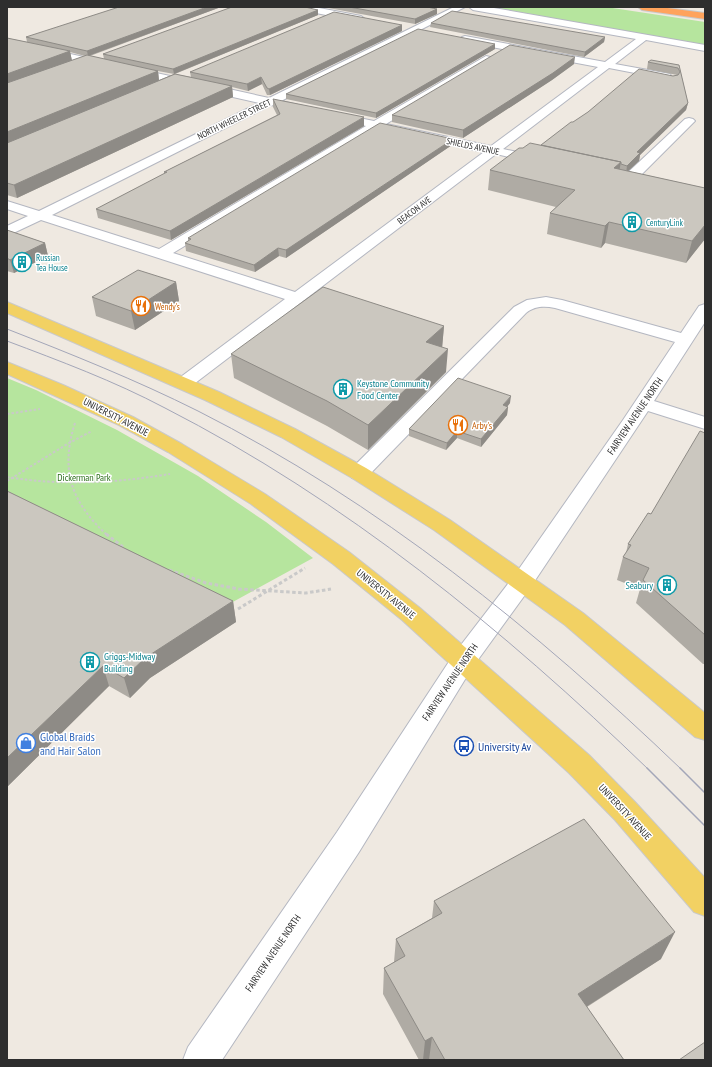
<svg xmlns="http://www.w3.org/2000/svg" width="712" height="1067" font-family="'PT Sans Narrow',sans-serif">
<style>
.green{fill:#b6e59e}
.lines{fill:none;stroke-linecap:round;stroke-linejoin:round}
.minor-casing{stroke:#b4b7c1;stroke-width:2}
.major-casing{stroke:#c9c9c9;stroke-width:2}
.highway-casing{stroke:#c9c9c9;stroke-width:2}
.path-far1{stroke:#c9c9c9;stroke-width:2;stroke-dasharray:2.5 2;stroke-linecap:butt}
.path{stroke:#c9c9c9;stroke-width:3;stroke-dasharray:3.5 2.5;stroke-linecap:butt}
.minor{fill:#fff;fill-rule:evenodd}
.major{fill:#f2d163;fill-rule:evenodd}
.highway{fill:#ffa35c;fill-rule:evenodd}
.tram-far1{stroke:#a3a6b8;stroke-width:1}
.tram{stroke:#a3a6b8;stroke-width:1.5}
.wall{fill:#afaba4;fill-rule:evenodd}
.shaded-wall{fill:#8e8b86}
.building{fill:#cbc7bf;stroke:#8e8b86}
.labels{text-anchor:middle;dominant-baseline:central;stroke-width:3;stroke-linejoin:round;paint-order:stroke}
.far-street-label{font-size:9px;fill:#2e2e2e;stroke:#fff}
.far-culture-label{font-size:9px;fill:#0d838f;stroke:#fff;text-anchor:start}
.far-food-label{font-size:9px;fill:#c56008;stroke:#fff;text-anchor:start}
.culture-label{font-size:10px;fill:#0d838f;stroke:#fff;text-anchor:start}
.street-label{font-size:10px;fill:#2e2e2e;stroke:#fff}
.food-label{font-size:10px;fill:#c56008;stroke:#fff;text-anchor:start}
.park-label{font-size:10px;fill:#2c6e1b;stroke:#fff}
.near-shop-label{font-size:12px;fill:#366cbe;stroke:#fff;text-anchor:start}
.near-transit-label{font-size:12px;fill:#164399;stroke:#fff;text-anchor:start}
</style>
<rect width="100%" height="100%" fill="#efe9e1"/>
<path class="green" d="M491 7H606L705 22V45Z
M7 378 36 390 117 430 198 476 266 522 313 558 220 609 7 503Z"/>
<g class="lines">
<defs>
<path id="minor" d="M297 7H314L361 16 365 19 361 22 301 10Z
M454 7H465L281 101 307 107 309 109 307 111 303 112 271 105 52 215 159 249 366 126 330 118 328 116 330 114 334 113 374 121 486 56 490 57 491 59 490 61 386 124 491 146 598 67 465 42 460 39 462 37 465 36 605 62 636 39 473 10 469 7H488L705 45V51L646 40 615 64 670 74 671 76 670 78 666 79 609 68 503 149 543 157 545 160 543 163 539 164 496 154 190 387 184 388 178 387 175 383 178 379 285 299 41 220 7 236V226L28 216 7 209V201L39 211 259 103 7 46V40L269 98ZM378 129 484 152 295 292 173 253Z
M689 118 693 119 695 121 633 183H623L621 180 623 177 685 119Z
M546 297 562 300 681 333 699 306 705 304V322L654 401 705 417V429L648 411 530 588 472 668 359 852 222 1060H183L188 1047 337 832 454 654 514 576 623 420 675 342 555 308C544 306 535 306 526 313L366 478 359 479 352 478 349 473 352 468 514 307 527 300Z"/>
<path id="major" d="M7 302 219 392 295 429 366 468 450 520 583 613 705 713V740L695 737 565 625 434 530 352 478 281 437 205 400 7 313Z
M7 362 63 385 133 417 182 444 265 494 349 552 420 608 589 755 635 802 705 878V916L694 912 615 820 569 773 402 620 333 564 251 504 168 452 119 425 7 374Z"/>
<path id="highway" d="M638 7H660L705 13V19L642 10Z"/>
</defs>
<use href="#minor" class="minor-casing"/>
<use href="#major" class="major-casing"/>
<use href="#highway" class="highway-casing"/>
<path class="path-far1" d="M7 414 40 409
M75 423C60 470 71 502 107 535
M7 477C62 486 115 483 170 474
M7 481 69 443 92 431"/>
<path class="path" d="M106 534 123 547
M169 570 206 583 239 589 306 593 331 589
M238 609 305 568"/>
<use href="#minor" class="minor"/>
<use href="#major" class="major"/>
<use href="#highway" class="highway"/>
<path class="tram-far1" d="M7 329C71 354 136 380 198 411 378 502 536 630 681 769
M7 341C60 361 114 381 165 408 345 500 503 629 648 769"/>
<path class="tram" d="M647 768 705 826
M680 768 705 793"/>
</g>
<path class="wall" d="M221 7 90 56 104 59 103 54 318 10V15L175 74 191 77 190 72 402 25V31L270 95H267L262 84 248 91 232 87 233 97 17 198 7 195V38L27 42 26 37ZM70 52 85 56 72 61ZM158 71 174 74 159 80Z
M323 7H427L437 9V14L415 24Z
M431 23 605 37 604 42 584 57 430 27Z
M495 49 376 118 286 99V94Z
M648 62 679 65 688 103 686 110 640 155 639 161 628 171 705 188V239L686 263 605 243 601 248 547 234 550 213 556 207 488 190 490 170 523 148 541 145 573 122 673 76 677 75 647 69Z
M574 64 552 80 463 138 392 122V115Z
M273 99 364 126 171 240 98 218 96 209 164 174V172L277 115 273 107Z
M452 145 286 258 279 256 255 272 186 251 185 243 188 241V238Z
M7 230 45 243 48 256 14 273 7 271Z
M176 282 179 301 135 330 96 316 92 297Z
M444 326 442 347 446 372 368 450 327 426 234 378 231 354Z
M510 403 507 407H508L507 415 481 447 457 438 446 450 409 436V429Z
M705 433V664H703L636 603 640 589 617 580 623 557 626 553 628 544 651 514Z
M7 491 233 601 236 622 150 678 130 698 109 686 7 787Z
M434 901 661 959 587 1007 624 1060H419L383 994 384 968 394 962 396 939 432 918Z"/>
<path class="shaded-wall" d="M207 7H221L88 56 87 51Z
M437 9V14L415 24V19Z
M318 10V15L174 74 173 69Z
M402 25V31L270 95 269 89Z
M605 37 604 42 584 57 585 52Z
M495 44V49L376 118V113Z
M70 51 72 61 7 85V74Z
M575 57 574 64 552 80 463 138V130Z
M158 71 159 81 7 145V132Z
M261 77 262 84 248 91 247 84Z
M232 86 233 97 17 198 14 185Z
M688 103 686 110 640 155 639 161 626 173 627 166 637 152Z
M364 117V126L171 240 170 231Z
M453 139 452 145 286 258V250Z
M621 162 617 182 614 168Z
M609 222 605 243 601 248 605 226Z
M705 225V239L686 263 692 241Z
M45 243 48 256 14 273 10 260Z
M278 248 279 256 255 272 254 265Z
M176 282 179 301 135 330 131 311Z
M444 326 442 349 426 342Z
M448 349 446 372 368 450V425Z
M511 396 510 403 502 413 503 405Z
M508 407 507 415 481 447V439Z
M457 431V438L446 450 447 443Z
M233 601 236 622 150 678 130 698 124 678 145 658Z
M103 666 109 686 7 787V758Z
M675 932 661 959 567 1019 578 994Z
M432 1037 429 1060H423L425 1041Z"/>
<path class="building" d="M119 7H207L87 51 26 37Z
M232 7H305L318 10 173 69 103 54Z
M349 7H427L437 9 415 19Z
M452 11 605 37 585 52 431 23Z
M334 12 402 25 269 89 267 88 261 77 247 84 190 72Z
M418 29 495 44 376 113 286 94Z
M7 38 70 51 7 74Z
M510 45 575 57 553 73 463 130 392 115Z
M87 55 158 71 7 132V83Z
M651 60 679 65 688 103 637 152 640 153 627 166 621 164V162L541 145 571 122H573L588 112 639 69 673 76 678 75 680 72 678 68 648 62Z
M175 74 232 86 14 185 7 183V143Z
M273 99 364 117 170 231 96 209 167 172H164L280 114Z
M380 123 453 139 286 250 278 248 254 265 185 243 191 239 188 238Z
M530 143 621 162 614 168 705 188V225L692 241 609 222 605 226 550 213 575 190 490 170 519 148H523Z
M7 230 45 243 10 260 7 258Z
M138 270 176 282 131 311 92 297Z
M323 287 444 326 426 342 448 349 368 425 327 401 231 354Z
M458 378 511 396 503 405 508 407 481 439 457 431 447 443 409 429Z
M700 431 705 433V635L643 580 649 568 623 557 631 545 628 544 648 513 651 514Z
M7 491 233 601 145 658 124 678 103 666 7 758Z
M584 819 675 932 578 994 624 1060H445L432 1037 425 1041 384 968 405 956 396 939 442 913 434 901Z
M705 1042V1060H679Z"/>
<defs>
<symbol id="building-ring" viewBox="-11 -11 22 22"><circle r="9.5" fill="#fff" stroke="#0f9aa8" stroke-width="1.5"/><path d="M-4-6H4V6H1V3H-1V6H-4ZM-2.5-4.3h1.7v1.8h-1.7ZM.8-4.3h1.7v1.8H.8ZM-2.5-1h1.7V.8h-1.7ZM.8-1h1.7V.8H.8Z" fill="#0f9aa8"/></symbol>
<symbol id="restaurant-ring" viewBox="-11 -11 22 22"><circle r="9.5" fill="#fff" stroke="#e8710a" stroke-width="1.5"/><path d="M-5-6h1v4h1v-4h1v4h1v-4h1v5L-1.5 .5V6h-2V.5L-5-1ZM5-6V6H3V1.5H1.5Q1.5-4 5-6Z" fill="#e8710a"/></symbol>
<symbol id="shop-ring" viewBox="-11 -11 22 22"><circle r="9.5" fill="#fff" stroke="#3f7fe0" stroke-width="1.5"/><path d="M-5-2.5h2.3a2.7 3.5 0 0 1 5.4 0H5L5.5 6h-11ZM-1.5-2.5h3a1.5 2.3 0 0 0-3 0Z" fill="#3f7fe0"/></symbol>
<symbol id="bus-ring" viewBox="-11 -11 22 22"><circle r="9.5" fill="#fff" stroke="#1a4fb4" stroke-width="1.5"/><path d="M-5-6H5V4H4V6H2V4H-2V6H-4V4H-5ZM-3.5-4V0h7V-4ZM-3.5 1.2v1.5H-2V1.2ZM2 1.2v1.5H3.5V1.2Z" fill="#1a4fb4"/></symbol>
</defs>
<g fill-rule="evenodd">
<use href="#building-ring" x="621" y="211" width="22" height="22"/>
<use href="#building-ring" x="11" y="251" width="22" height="22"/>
<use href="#restaurant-ring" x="130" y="295" width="22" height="22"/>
<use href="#building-ring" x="332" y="378" width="22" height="22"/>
<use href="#restaurant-ring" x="447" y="414" width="22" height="22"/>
<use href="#building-ring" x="656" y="574" width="22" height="22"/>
<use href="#building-ring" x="79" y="651" width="22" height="22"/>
<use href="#shop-ring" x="15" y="732" width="22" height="22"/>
<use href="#bus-ring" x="453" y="735" width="22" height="22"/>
</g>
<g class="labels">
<g class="far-street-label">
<text transform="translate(234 119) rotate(-26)">NORTH WHEELER STREET</text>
<text transform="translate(473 146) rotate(12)">SHIELDS AVENUE</text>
<text transform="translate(414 210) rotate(-37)">BEACON AVE</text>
</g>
<g class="far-culture-label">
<text x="646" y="222">CenturyLink</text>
<text x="36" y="257">Russian<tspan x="36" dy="10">Tea House</tspan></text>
</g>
<g class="far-food-label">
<text x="155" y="306">Wendy's</text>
</g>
<g class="culture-label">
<text x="357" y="383">Keystone Community<tspan x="357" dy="12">Food Center</tspan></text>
<text x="653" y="585" text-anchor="end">Seabury</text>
<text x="104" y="656">Griggs-Midway<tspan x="104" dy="12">Building</tspan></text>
</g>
<g class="street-label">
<text transform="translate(635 416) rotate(-56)">FAIRVIEW AVENUE NORTH</text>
<text transform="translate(116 417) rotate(27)">UNIVERSITY AVENUE</text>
<text transform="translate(386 594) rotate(39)">UNIVERSITY AVENUE</text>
<text transform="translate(450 682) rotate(-56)">FAIRVIEW AVENUE NORTH</text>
<text transform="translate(625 812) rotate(47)">UNIVERSITY AVENUE</text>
<text transform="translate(273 953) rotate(-56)">FAIRVIEW AVENUE NORTH</text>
</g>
<g class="food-label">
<text x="472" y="425">Arby's</text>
</g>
<g class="park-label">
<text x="84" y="477">Dickerman Park</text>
</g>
<g class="near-shop-label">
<text x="40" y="736">Global Braids<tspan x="40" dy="14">and Hair Salon</tspan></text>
</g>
<g class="near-transit-label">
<text x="478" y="746">University Av</text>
</g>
</g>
<rect width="712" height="1067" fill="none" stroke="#2e2e2e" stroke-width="16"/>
</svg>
